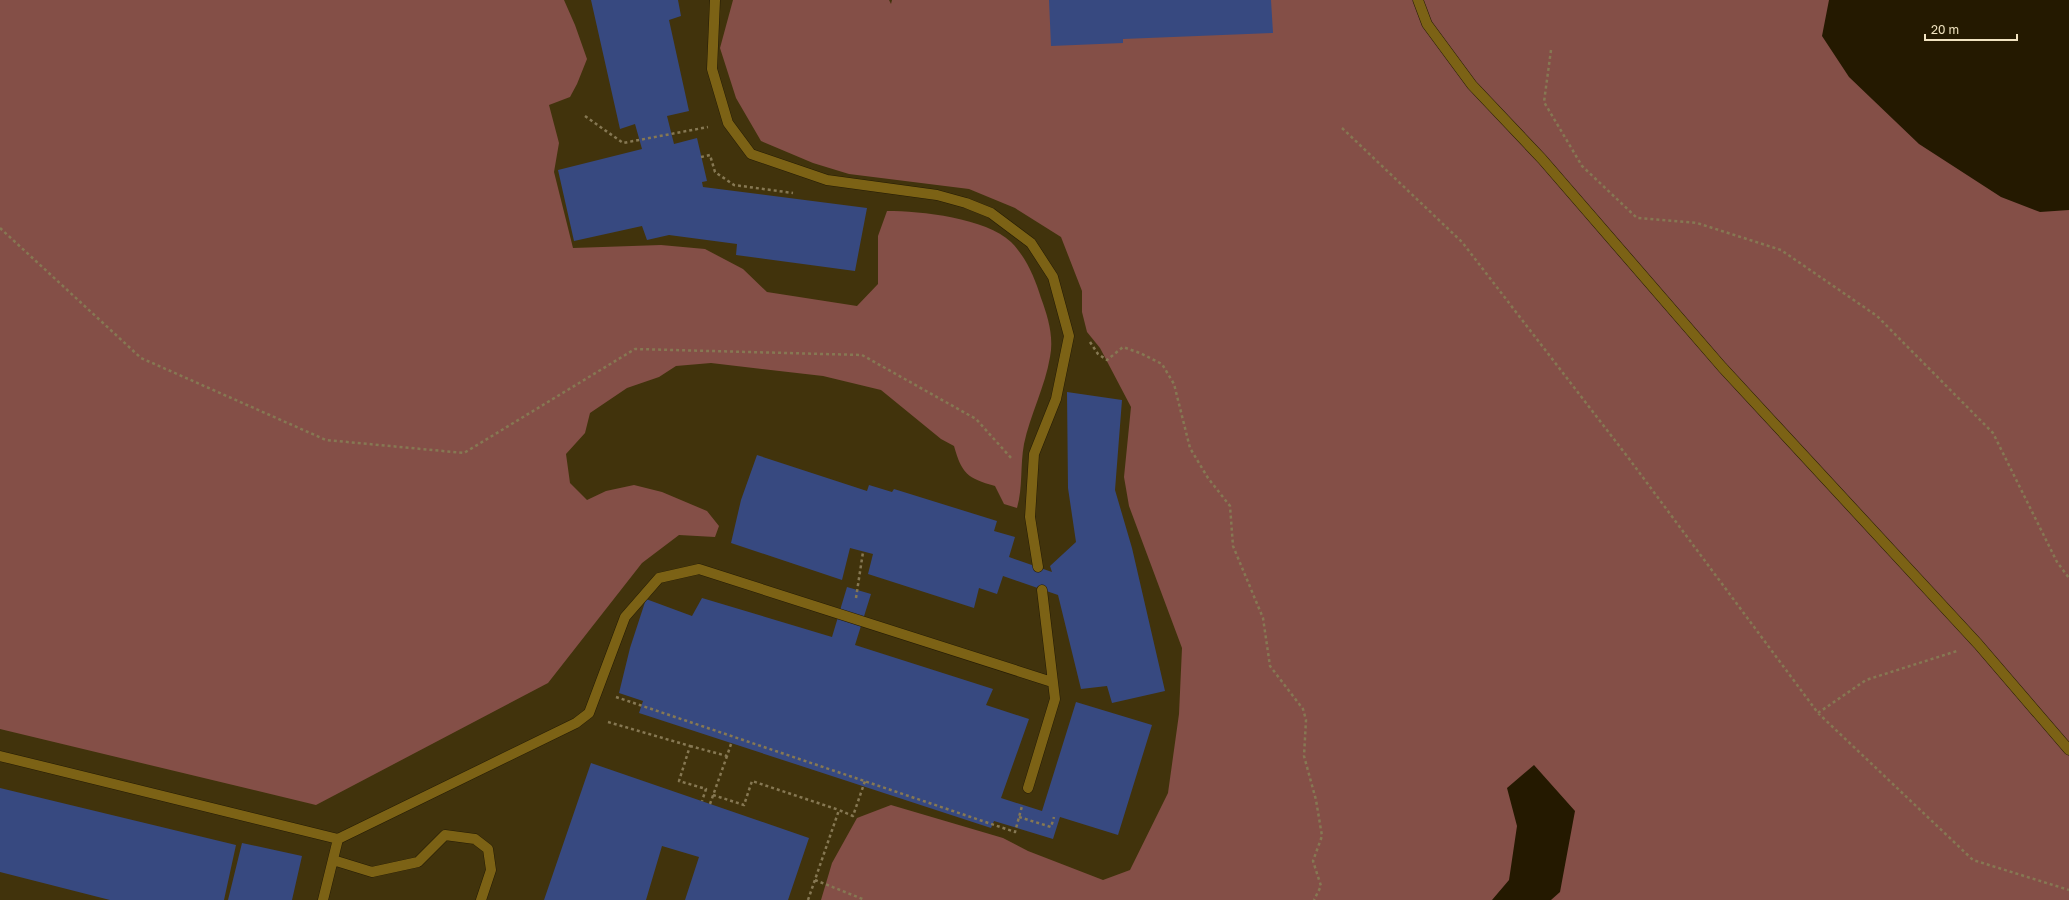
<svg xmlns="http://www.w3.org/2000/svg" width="2069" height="900" font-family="'Golos Text',sans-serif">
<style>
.green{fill:#844f47}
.water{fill:#241900}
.building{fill:#374980}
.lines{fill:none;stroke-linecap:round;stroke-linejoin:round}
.service-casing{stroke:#241b05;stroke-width:11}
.path{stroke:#867853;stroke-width:2.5;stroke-dasharray:3 3;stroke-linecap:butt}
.service{stroke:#7c6215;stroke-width:10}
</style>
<rect width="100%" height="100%" fill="#41330c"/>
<path class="green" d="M0 0H564L575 25 587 59 577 84 570 97 549 105 559 143 554 172 573 248 661 245 705 249 743 269 767 292 857 306 878 284V236L887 211C921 211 986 218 1011 242 1026 257 1035 278 1041 298 1048 317 1054 337 1050 357 1045 387 1030 415 1024 444 1020 465 1023 487 1017 508L1004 504 995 486C967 478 962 474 954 446L941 439 881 390 823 376 711 363 676 366 659 377 627 388 590 413 585 433 566 454 570 483 587 500 606 491 634 485 662 492 707 511 719 526 715 537 679 535 642 563 548 683 316 805 0 729Z
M733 0H889L891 4 892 0H2069V900H821L832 863 857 818 891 805 1003 838 1028 851 1103 880 1130 870 1168 793 1179 714 1182 648 1129 506 1124 477 1131 407 1100 348 1087 332 1082 312V291L1061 237 1015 208 969 189 849 174 813 163 761 141 736 98 720 48Z"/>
<path class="water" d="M1829 0H2069V210L2040 212 2001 197 1919 144 1849 77 1822 36Z
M1534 765 1575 811 1560 892 1551 900H1492L1509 880 1517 826 1507 788Z"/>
<path class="building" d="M591 0H678L681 16 669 20 689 111 667 116 674 144 697 138 707 181 702 182 703 187 867 208 855 271 736 255 737 244 669 235 647 240 642 226 574 241 558 170 642 149 635 124 620 129Z
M1049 0H1271L1273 33 1123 39V43L1051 46Z
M1067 392 1122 400 1115 490 1132 548 1165 691 1112 703 1107 686 1081 689 1058 595 1003 576 997 594 979 588 974 608 868 574 873 554 850 548 842 580 731 543 741 500 757 455 867 491 869 485 892 492 894 489 997 521 994 531 1015 537 1009 557 1052 572 1050 566 1076 542 1068 488Z
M847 587 871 594 855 645 993 689 986 705 1029 719 1001 798 1042 811 1076 702 1152 725 1118 835 1060 817 1053 839 994 821 991 828 639 713 643 701 619 693 630 648 646 599 692 616 702 598 832 637Z
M591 763 809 838 788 900H685L699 857 662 846 646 900H544Z
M0 788 236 845 224 900H110L0 872Z
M242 843 302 856 292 900H228Z"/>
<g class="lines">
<defs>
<path id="service" d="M715 0 712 69 728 123 751 154 827 180 937 195 966 203 991 213 1031 243 1053 277 1069 336 1056 399 1034 454 1030 517 1038 567
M1418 0 1427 24 1472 85 1542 159 1722 367 1978 644 2069 750
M0 756 338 839
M1028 788 1055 699 1042 590
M333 860 372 872 418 862 445 835 475 839 488 849 491 870 481 900
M323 900 338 839 576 723 589 713 625 617 659 578 699 569 1052 682"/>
</defs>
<use href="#service" class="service-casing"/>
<path class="path" d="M1551 50 1544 102 1582 166 1637 218 1697 223 1781 250 1877 316 1993 433 2057 562 2069 578
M585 116 623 143 708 127
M1342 128 1462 242 1627 456 1818 713 1973 860 2069 890
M701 157 710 155 715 172 734 185 793 193
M0 228 141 358 326 440 464 453 635 349 862 355 976 419 1012 459
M1090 342 1098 354 1107 360 1123 347 1140 353 1162 364 1174 384 1190 448 1208 478 1230 506 1233 546 1263 618 1270 666 1303 709 1306 720 1304 756 1316 800 1322 836 1313 861 1321 886 1314 900
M856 598 863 552
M616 697 1015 832 1022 806
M1818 713 1866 680 1957 651
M608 722 690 746 679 781 706 789 702 801
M690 746 727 756 731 744
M713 795 744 805 752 781 839 810
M710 804 727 756
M1019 817 1051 827 1054 817
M815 880 865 900
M808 900 839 810 853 816 865 781"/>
<use href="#service" class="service"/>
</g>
<path d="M1925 34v6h92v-6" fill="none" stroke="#f1e3c1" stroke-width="2"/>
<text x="1931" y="34" font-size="12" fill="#f1e3c1" stroke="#251b00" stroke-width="3" paint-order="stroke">20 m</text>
</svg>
